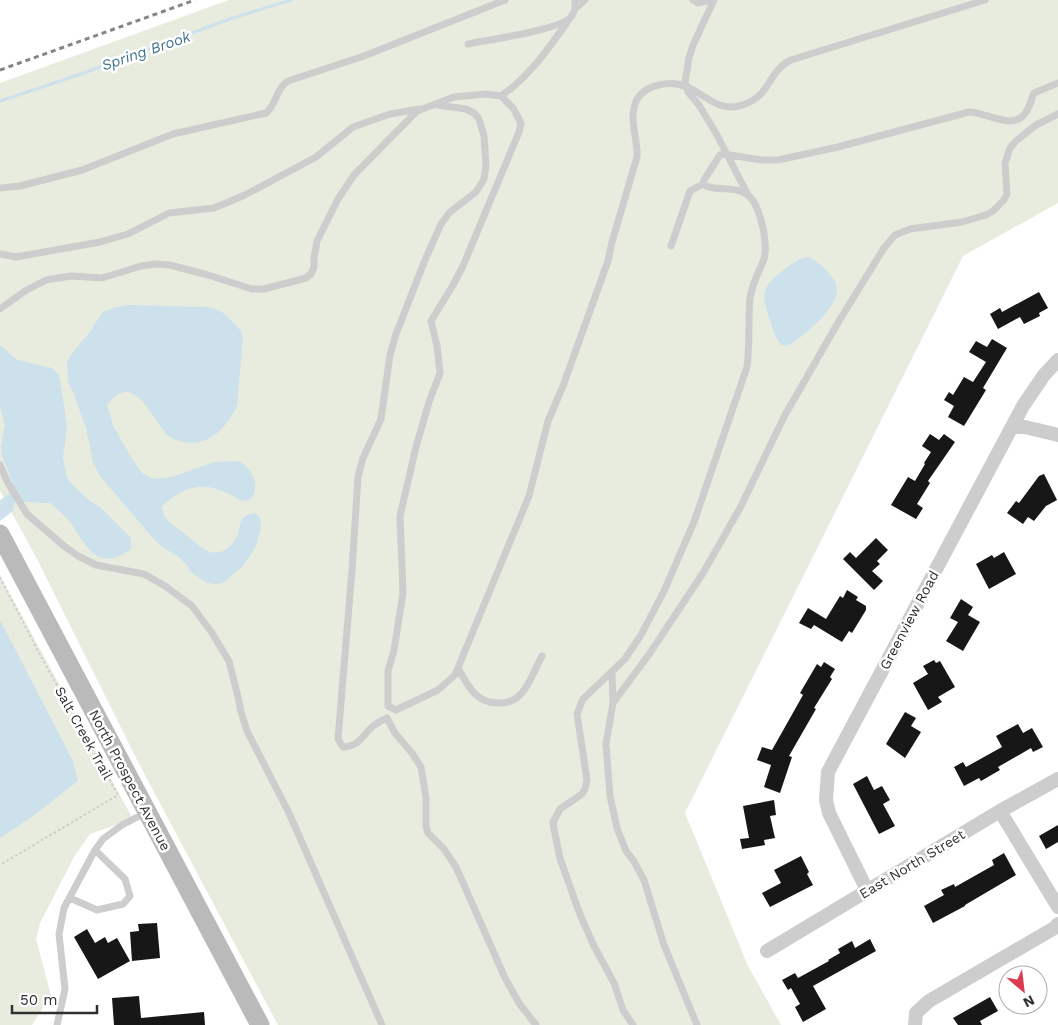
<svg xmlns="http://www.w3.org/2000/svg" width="1058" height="1025" font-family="'Work Sans',sans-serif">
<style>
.green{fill:#e7ecde}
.water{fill:#cce1eb}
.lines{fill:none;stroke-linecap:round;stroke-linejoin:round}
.stream{stroke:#cce1eb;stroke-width:3}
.building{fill:#171717}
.path{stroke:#cdcdcd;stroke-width:2;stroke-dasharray:2.5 2.5;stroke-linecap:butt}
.service{stroke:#cdcdcd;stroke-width:7}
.minor{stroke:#cdcdcd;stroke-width:14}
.secondary{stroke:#bababa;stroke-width:19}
.rail{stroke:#858585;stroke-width:3;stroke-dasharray:5 4;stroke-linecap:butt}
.labels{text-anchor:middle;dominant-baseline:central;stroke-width:5;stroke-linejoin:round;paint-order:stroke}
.street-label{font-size:14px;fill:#303030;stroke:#fff}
.water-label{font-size:15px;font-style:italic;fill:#41758e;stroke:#fff}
</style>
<rect width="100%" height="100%" fill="#fff"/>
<path class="green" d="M229 0H1058V203L963 256 685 813 748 966 781 1025H278L138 762 37 559 0 491V83Z
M0 576 133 819 90 834 74 857 40 923 36 939 51 995 32 1025H0Z"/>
<path class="water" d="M806 257C816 259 821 265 828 272 833 278 838 284 837 293 834 310 803 338 787 346L781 345C775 338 773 329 770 320 762 298 760 288 780 273 788 266 795 261 806 257Z
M128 305 208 307 221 311 231 320 241 331 243 338 237 406C227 427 209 447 184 442 178 441 172 439 167 435 151 418 134 369 107 405L113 425 130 456 142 473 153 479 172 477 214 462 240 461C250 469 260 482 253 495 252 498 251 499 248 500 242 502 238 499 233 496 205 481 186 484 162 506 162 517 170 524 180 530 189 536 197 546 208 551 223 557 236 544 239 530 240 526 240 522 242 519 246 514 251 514 256 513L261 520V528L255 548 243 566 223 583 216 584 207 583 192 573 185 563 177 556 161 546 151 536 100 476 93 462 86 428 73 392 68 382 67 362 73 352 86 337 103 312 113 308Z
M0 345 17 360 52 368 59 375 67 425 63 458 66 474 70 482 80 492 91 502 100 507 131 538V549C97 573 88 548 70 522 64 515 57 509 50 503 38 503 26 500 14 503L13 511 0 521V504L8 498 12 481 2 456 1 446 5 424 0 408Z
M0 620 72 759 78 781 33 816 0 838Z"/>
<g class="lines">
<path class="stream" d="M0 101 81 74 230 19 291 0
M0 502 10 495"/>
</g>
<path class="building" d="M1039 292 1048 308 1039 313 1040 316 1024 324 1020 317 998 329 990 314 1000 308 1002 312Z
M992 339 1007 348 983 388 986 390 964 426 948 417 954 406 944 400 949 392 953 395 964 377 973 382 986 362 969 352 976 341 987 347Z
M930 434 939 440 944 434 955 442 928 481 930 483 917 504 923 508 916 519 891 505 908 477 915 481 925 464 924 463 931 452 922 446Z
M1044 474 1057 500 1046 506 1034 521 1028 517 1023 524 1007 513 1016 501 1019 503 1039 476Z
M876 538 888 550 877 561 880 564 872 571 883 581 874 590 843 559 850 552 856 558Z
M1004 552 1016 574 989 589 976 564 992 555 994 558Z
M847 590 858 597 856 600 866 606V610L852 633 849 631 842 642 814 625 811 629 799 623 808 608 826 619 840 596 843 598Z
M961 599 973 607 968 615 980 622 963 651 946 641 958 622 950 618Z
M934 660 936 663 940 661 955 687 938 697 942 702 928 710 913 683 928 674 923 666Z
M824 662 835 669 830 677 832 679 814 708 816 709 789 756 792 757 780 793 764 787 771 765 757 760 762 747 772 750 803 695 800 693 817 664 821 667Z
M905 712 916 718 911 726 921 732 905 758 886 744Z
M1018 724 1023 733 1032 728 1043 747 1033 752 1031 748 998 767 1000 770 981 781 979 778 964 786 954 767 963 762 966 767 1002 747 996 736Z
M867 776 874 790 882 786 890 800 883 804 895 826 879 834 853 784Z
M774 800 776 815 770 816 775 838 764 840 765 845 742 849 740 839 749 838 743 806Z
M1058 825V842L1046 849 1039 836Z
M1004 853 1016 875 965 905V906L933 923 924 906 944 895 941 890 954 884 955 887 994 865 992 860Z
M801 856 809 872 807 874 813 885 770 907 762 893 781 883 774 870Z
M157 923 160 958 132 961 130 932 139 931 138 924Z
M87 929 95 943 105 937 108 943 117 938 130 961 98 979 74 937Z
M870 939 876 951 813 986 826 1009 803 1022 795 1007 800 1004 791 988 788 990 782 980 795 973 798 978 829 961 828 960 840 953 838 949 852 941 855 948Z
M139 996 141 1018 204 1012 205 1025H114L112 998Z
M990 997 998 1011 980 1021 982 1025H958L953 1018Z"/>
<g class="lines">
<path class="path" d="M0 577 38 651 118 795 0 865"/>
<path class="service" d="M693 0 698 3 710 0
M714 0 693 45 689 58 685 82 688 92 699 105 717 135 748 195
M576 8 585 0
M468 44C487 40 559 30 570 18 575 13 576 7 575 0
M501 96C529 77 549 48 568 21
M437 105 466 109 474 113 479 119 484 136 486 166 484 179 476 192 450 212 441 224 425 260 396 334 390 355 381 419 363 458 358 477 352 570 338 739 343 747C360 746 362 736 373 726 377 723 382 720 387 718L395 733 412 753 421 767 426 798V826L428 833 444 849 456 867 505 978 519 1003 536 1025
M0 188 20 186 82 170 173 134 266 113C278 103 274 91 288 81L364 56 505 0
M671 246 690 191 703 184
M0 254 16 257 100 242 128 234 169 213 214 208 245 195 316 157 353 127 390 114 419 109
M0 309 25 291 46 280 71 276 102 278 141 266 156 264 170 265 208 275 252 289H264L306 278 311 274 314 267V258L317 241 338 199 354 175 417 111 454 97 486 94 501 96 513 108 521 123 519 132 463 266 453 285 431 321 437 346 440 373 429 402 416 447 400 516 403 593 394 650 388 671V706L396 710 438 690 455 675 529 496 548 421 563 386 608 261 612 242 637 157C638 140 630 124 634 108 638 85 669 79 687 87 706 95 717 111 739 106 772 98 766 72 791 60L985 0
M0 465 8 483 27 514 64 546 78 556 96 565 144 574 165 586 192 606 212 633 229 661 239 701 241 712 247 731 289 813 382 1025
M458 668C468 686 476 704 500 703 507 703 516 700 521 694 531 683 535 668 542 656
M612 673 613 703
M70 898 97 910 123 904 130 896 125 879 95 850
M57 1025 65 989 59 934 64 908 95 850 103 839 122 825 147 812
M633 1025 623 1010 614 983 593 944 579 912 560 858 554 829 553 822 560 809 582 794 585 789 587 780 577 714 583 699 625 659 641 635 664 591 694 522 747 367C750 344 748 321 750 298 752 284 759 272 764 259 768 244 761 208 750 197 737 184 714 193 703 184L704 180 720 155 724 154 761 160H778L838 147 969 112C986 112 1014 132 1026 112 1030 107 1031 99 1034 93L1058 83
M697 1025 664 945 644 880 633 860 626 851 617 828 610 796 606 744 613 703 650 653 703 573 740 508 785 415 839 321 884 248 895 235 910 229 962 222 986 215 993 211 1004 200 1007 194 1005 163 1010 148 1016 141 1036 125 1058 114"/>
<path class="minor" d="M1012 427H1025L1058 435
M1000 811 1058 907
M867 890 829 813 826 800 828 772 1023 406 1044 375 1058 360
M767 951 1000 811 1058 779
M915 1025 916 1013 929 1001 1056 927 1058 924"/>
<path class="secondary" d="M0 534 260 1025"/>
<path class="rail" d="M0 70 195 0"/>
</g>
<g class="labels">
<g class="street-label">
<text transform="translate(909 620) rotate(-62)">Greenview Road</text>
<text transform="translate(84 733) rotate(61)">Salt Creek Trail</text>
<text transform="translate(130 780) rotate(62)">North Prospect Avenue</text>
<text transform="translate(912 864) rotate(-31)">East North Street</text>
</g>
<g class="water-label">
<text transform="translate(146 51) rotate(-19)">Spring Brook</text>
</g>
</g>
<g transform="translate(1023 990) rotate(152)"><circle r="24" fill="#ffffff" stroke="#acacac"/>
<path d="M0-4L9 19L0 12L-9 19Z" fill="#dd3b51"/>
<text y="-8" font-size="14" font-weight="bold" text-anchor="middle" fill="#303030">N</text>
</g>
<path d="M12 1005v8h85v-8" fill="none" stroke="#303030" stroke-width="2.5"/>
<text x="20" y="1005" font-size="15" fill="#303030" stroke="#ffffff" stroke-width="4" paint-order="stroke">50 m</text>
</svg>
